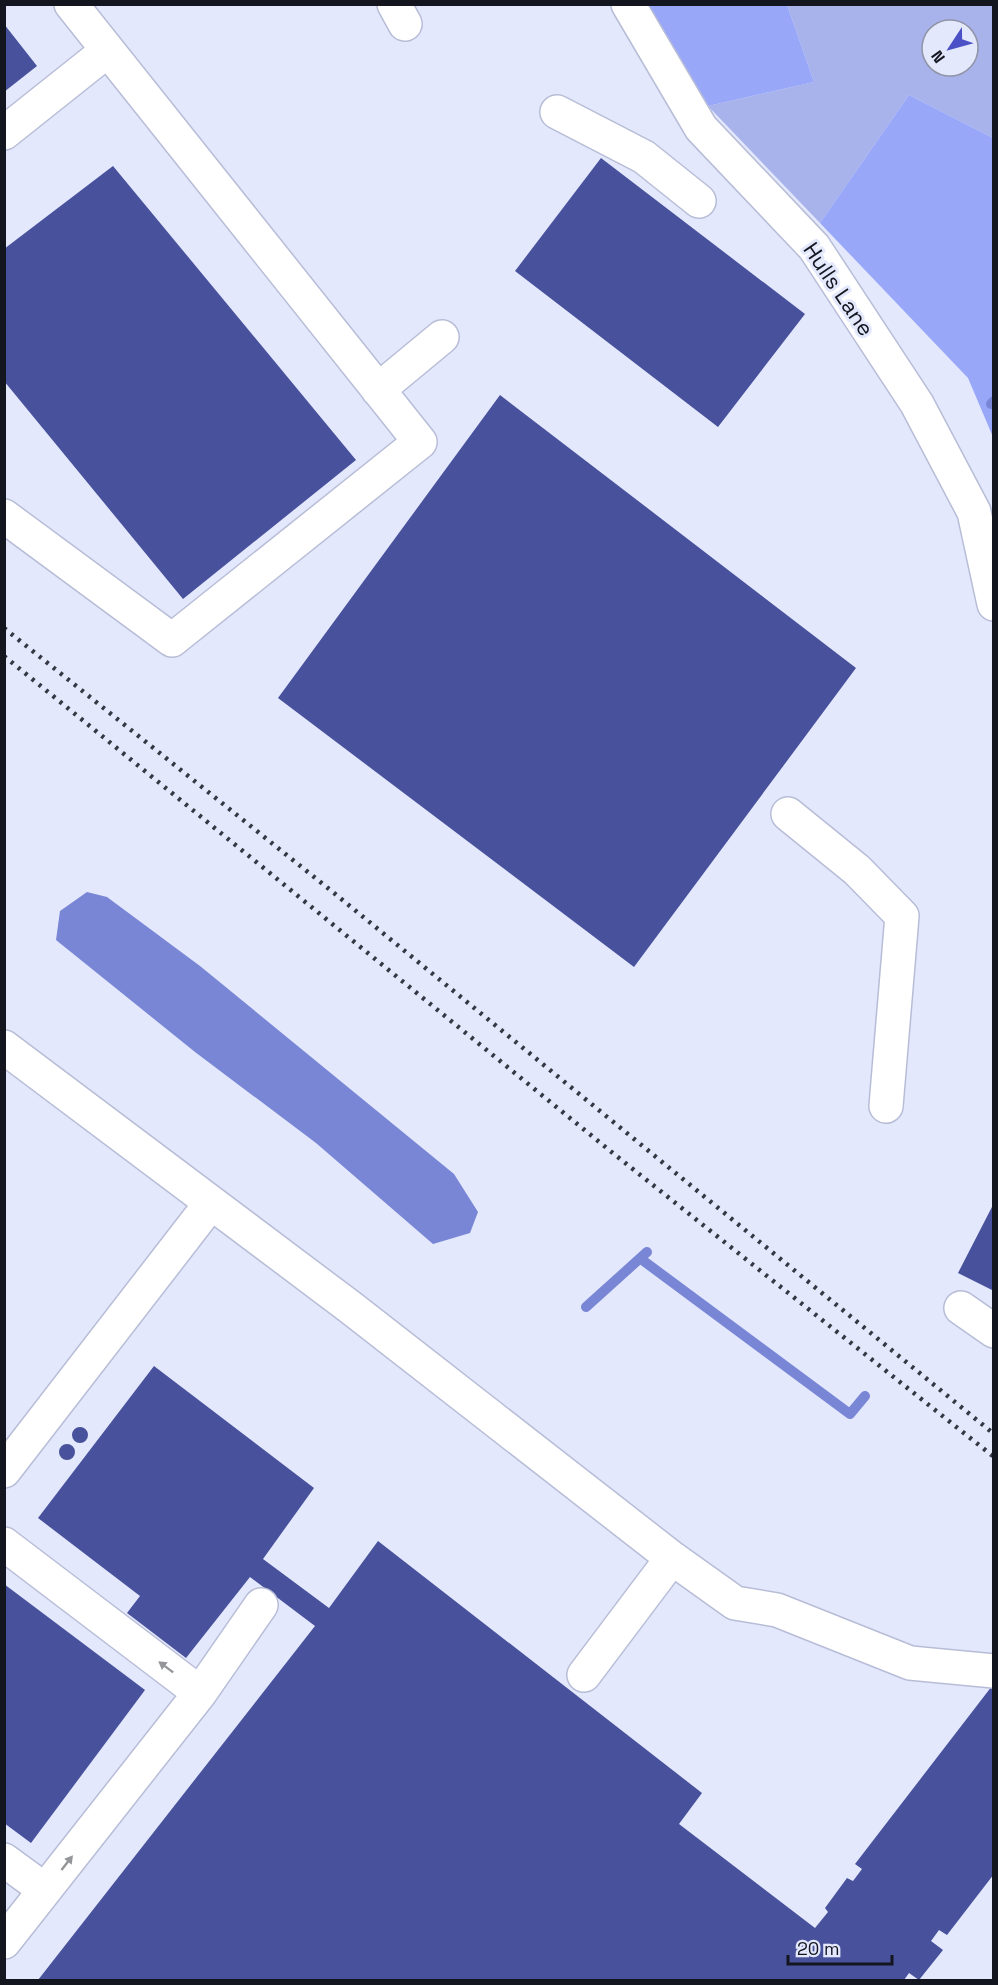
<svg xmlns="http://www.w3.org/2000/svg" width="998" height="1985" font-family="'Space Grotesk',sans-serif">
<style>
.green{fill:#a8b3eb;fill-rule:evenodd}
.forest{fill:#99a7f9}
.water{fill:#7986d6}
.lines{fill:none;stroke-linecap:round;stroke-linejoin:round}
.stream{stroke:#7986d6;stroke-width:10}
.building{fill:#48519b}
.minor-casing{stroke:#b8bdd7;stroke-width:36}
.minor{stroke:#fff;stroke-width:33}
.rail{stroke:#353843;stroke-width:4.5;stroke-dasharray:3 6;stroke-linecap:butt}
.oneway{fill:#95969a}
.labels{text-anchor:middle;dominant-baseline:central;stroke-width:6;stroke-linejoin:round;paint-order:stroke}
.street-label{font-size:22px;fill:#14161f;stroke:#e3e8fd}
</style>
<rect width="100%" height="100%" fill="#e3e8fd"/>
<path class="green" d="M787 5H993V138L909 95 820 223 708 106 814 82ZM932 30H968V66H932Z"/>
<path class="forest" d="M639 5H787L814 82 708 106Z
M909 95 993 138V437L968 378 820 223Z"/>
<path class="water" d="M87 892 107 897 200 966 454 1174 478 1212 470 1233 433 1244 316 1143 195 1052 56 940 60 911Z"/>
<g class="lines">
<path class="stream" d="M991 404 994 401
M641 1259 850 1414 865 1396
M586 1307 647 1252"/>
</g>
<path class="building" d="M4 24 37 66 4 92Z
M601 158 805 314 718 427 515 271Z
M113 166 356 460 183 599 4 381V249Z
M500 395 856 668 634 967 278 698Z
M994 1203V1291L958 1273Z
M154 1366 314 1488 263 1559 329 1608 378 1541 702 1793 679 1824 815 1928 828 1912 825 1908 847 1878 853 1881 862 1869 855 1864 992 1686 994 1688V1874L947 1935 939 1930 931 1941 943 1950 919 1980 909 1973 904 1980H38L315 1626 250 1577 186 1658 127 1613 140 1596 38 1518Z
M72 1435a8 8 0 1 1 16 0a8 8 0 1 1-16 0Z
M59 1452a8 8 0 1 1 16 0a8 8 0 1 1-16 0Z
M4 1584 145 1690 31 1843 4 1823Z"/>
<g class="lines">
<defs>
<path id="minor" d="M394 4 405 24
M628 4 701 128 814 247 917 404 974 512 994 604
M557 112 644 157 699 201
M4 133 107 51
M378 390 442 337
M4 516 172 640 420 442 71 4
M788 814 857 870 902 916 886 1106
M4 1047 350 1307 672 1558 584 1675
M961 1308 994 1331
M4 1471 211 1203
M4 1544 200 1693 4 1942
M672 1558 735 1603 777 1610 910 1663 994 1671
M200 1693 261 1605
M4 1860 45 1890"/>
</defs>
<use href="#minor" class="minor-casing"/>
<use href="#minor" class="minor"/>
<path class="rail" d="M4 628 334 893 994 1434
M4 656 614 1154 994 1457"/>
</g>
<defs><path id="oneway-solid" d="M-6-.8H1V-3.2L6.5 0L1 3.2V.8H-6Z" transform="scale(1.5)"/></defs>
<g class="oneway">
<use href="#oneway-solid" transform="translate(166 1667) rotate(-143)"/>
<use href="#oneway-solid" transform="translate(67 1863) rotate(-52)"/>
</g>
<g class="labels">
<g class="street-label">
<text transform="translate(839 289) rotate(56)">Hulls Lane</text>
</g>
</g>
<rect width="998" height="1985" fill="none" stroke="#14161f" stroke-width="12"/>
<g transform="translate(950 48) rotate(234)"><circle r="28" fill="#e3e8fd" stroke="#9094a4" stroke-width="1.5"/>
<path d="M0-4.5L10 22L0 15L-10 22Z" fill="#4b50c6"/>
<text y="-9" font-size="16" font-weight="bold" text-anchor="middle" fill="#14161f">N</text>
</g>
<path d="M788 1955v9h104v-9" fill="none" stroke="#14161f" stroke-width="3"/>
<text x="797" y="1955" font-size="18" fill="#14161f" stroke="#e3e8fd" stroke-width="4.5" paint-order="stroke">20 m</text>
</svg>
